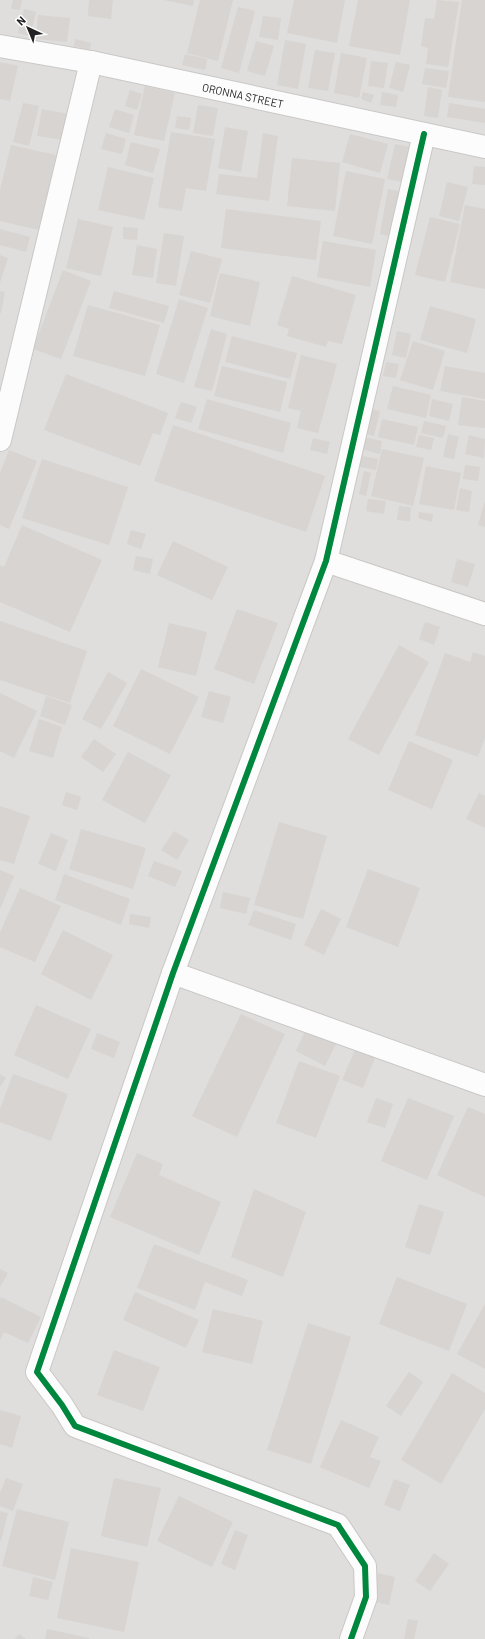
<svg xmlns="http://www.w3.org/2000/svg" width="485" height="1639" font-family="Barlow,sans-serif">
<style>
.residential{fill:#dfdedc}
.building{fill:#d7d4d2}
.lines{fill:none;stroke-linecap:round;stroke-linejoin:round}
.street-casing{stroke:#c9c8c7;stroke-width:24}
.street{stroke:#fdfcfc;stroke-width:22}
.cycleway-casing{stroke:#fff;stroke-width:8}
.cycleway{stroke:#00873e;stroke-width:6}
.labels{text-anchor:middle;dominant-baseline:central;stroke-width:3;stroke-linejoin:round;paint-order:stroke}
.street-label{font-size:11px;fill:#222;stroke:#fff}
</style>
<rect width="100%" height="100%" fill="#f0eeeb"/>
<path class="residential" d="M0 0H485V1639H0Z"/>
<path class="building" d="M13 0H22L20 10 11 9Z
M89 0H113L111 19 88 16Z
M164 0H194L193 6Z
M200 0H233L218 61 187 53Z
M294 0H345L337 43 287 33Z
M358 0H410L400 55 349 46Z
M437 0 459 2 448 67 426 64 428 48 421 46 425 18 434 19Z
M462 0H485V102L448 97Z
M238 7 255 11 239 73 221 68Z
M24 9 36 12 30 36 18 33Z
M38 15 70 18 67 42 36 39Z
M263 16 281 18 278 40 259 37Z
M75 39 91 43 90 50 74 46Z
M285 40 306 44 298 89 277 85Z
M256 41 274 46 265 76 247 71Z
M315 50 335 53 328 91 308 88Z
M341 53 367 58 359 98 334 93Z
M185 54 207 59 205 70 182 65Z
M371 61 388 63 384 88 368 86Z
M0 62 18 66 10 101 0 99Z
M396 62 410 65 403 92 389 88Z
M425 68 449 71 446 88 422 84Z
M145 86 175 93 164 141 134 135Z
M428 87 442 90 438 118 424 116Z
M130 90 142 94 137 110 125 106Z
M363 92 374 95 371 103 361 99Z
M382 92 398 95 396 107 380 105Z
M23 103 39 106 29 146 13 142Z
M449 103 485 109V123L447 117Z
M198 105 218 108 213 136 193 133Z
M42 109 68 114 63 140 37 136Z
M115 109 134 115 129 133 109 127Z
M177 116 191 118 189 130 175 128Z
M225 127 248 131 241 172 218 168Z
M171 132 215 139 206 191 186 188 182 211 158 207Z
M106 133 126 139 122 154 101 149Z
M263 133 278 136 269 201 216 194 219 174 257 178Z
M350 134 388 144 380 173 342 162Z
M131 142 160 149 153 173 125 165Z
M395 144 410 147 402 182 387 179Z
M11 145 56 155 39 230 0 221V190Z
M292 158 340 163 335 211 287 206Z
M474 166 485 167V185L472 184Z
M108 167 154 178 144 220 98 210Z
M346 171 385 179 372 244 333 236Z
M447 182 468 187 459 221 439 216Z
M388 189 402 192 393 237 380 234Z
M465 205 485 209V289L450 282Z
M226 209 321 221 316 260 221 248Z
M430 217 460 224 445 282 415 275Z
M78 219 113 227 101 276 66 268Z
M123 227 138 228 137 240 123 239Z
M0 229 30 237 26 252 0 245Z
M164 233 184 236 176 286 156 283Z
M323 241 376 250 370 287 317 277Z
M137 245 157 249 153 278 132 275Z
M191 251 222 259 210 303 179 295Z
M0 255 8 258 0 283Z
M63 270 91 281 61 359 33 349Z
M220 273 260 282 250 326 210 316Z
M292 276 356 295 342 344 328 341 326 347 287 336 289 329 277 325Z
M0 291 5 292 1 313H0Z
M114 291 169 306 164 323 109 308Z
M179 299 208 308 184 383 156 374Z
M88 305 160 325 145 376 73 356Z
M430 306 476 319 467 353 420 340Z
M211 329 227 334 212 391 194 387Z
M397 331 411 334 406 358 392 355Z
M232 336 297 353 290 379 225 362Z
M413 341 445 351 433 390 400 380Z
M301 355 337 364 318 433 297 428 301 411 288 408Z
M386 362 399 364 396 378 383 376Z
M222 366 287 382 280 412 214 396Z
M445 366 485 373V399L440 391Z
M66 374 168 413 160 435 153 433 140 466 44 430Z
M393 386 431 395 426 418 387 409Z
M462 397 485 401V428L458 425Z
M207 399 291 423 283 453 198 429Z
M432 399 453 404 449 421 429 416Z
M181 402 197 407 191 423 175 418Z
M371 409 380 411 374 436 366 434Z
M382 419 418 427 414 445 378 437Z
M424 421 446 426 443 438 421 433Z
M173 425 325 476 306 532 154 481Z
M448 434 459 437 454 459 443 457Z
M419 435 434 438 431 450 416 447Z
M469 435 485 439 484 458 465 454Z
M363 437 382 441 380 454 361 449Z
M313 438 330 442 327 454 310 450Z
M382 449 424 458 413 506 371 496Z
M9 450 37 461 9 529 0 525V473Z
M357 455 378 459 376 470 355 466Z
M42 459 128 487 109 545 22 518Z
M465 465 480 467 478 481 463 479Z
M426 466 461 473 454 510 419 504Z
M364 471 371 473 366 496 359 494Z
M460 488 472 491 469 512 456 510Z
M368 499 386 501 384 514 366 511Z
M485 501V527L478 525Z
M399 506 411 507 410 521 397 520Z
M419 512 433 514 432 522 418 518Z
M22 525 102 560 70 632 0 602V565L4 567Z
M131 530 146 534 141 549 127 544Z
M173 541 228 567 212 600 157 575Z
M136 556 153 559 150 574 133 570Z
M457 559 475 564 468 587 451 582Z
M237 609 278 623 254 684 214 669Z
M0 621 87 651 70 703 0 680Z
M425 622 440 627 434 645 419 639Z
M169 623 207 632 196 676 158 667Z
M399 645 429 662 379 755 348 739Z
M473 652 485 656V738L478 757 415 735 445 653 470 662Z
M141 669 199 697 170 754 113 726Z
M108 672 127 683 101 729 82 719Z
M209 691 231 697 223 723 201 717Z
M0 693 37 711 14 758 0 751Z
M46 696 72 705 65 725 40 716Z
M39 719 62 727 53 758 29 751Z
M94 739 116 754 103 772 81 757Z
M409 741 453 760 432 809 388 790Z
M128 752 171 775 145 823 102 800Z
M66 792 81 797 77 810 62 805Z
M479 793 485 796V828L466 819Z
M0 806 30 816 14 864 0 860Z
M279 822 327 836 303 919 254 905Z
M81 829 146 848 133 889 69 869Z
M174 831 189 840 177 860 161 850Z
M51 833 68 840 56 871 38 864Z
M154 861 182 871 175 887 148 876Z
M368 869 420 888 398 947 346 927Z
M0 870 14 876 0 909Z
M64 874 130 899 121 925 55 900Z
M20 888 61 906 35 962 0 947V932Z
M223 892 250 898 246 914 220 908Z
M321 909 341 919 324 955 304 945Z
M254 910 296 924 291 940 248 925Z
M130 914 151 917 149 928 129 924Z
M63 930 113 955 91 1000 41 974Z
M36 1005 91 1029 68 1079 14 1055Z
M241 1014 285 1034 237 1137 192 1116Z
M306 1029 336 1044 325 1066 296 1051Z
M97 1033 120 1042 114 1058 91 1049Z
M357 1045 377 1053 363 1088 342 1080Z
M299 1061 340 1076 316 1138 276 1123Z
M0 1074 6 1078 0 1087Z
M13 1074 68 1094 51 1141 0 1122V1109Z
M376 1098 393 1104 385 1128 367 1122Z
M408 1098 454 1116 427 1180 381 1161Z
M468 1107 485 1114V1197L437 1175Z
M137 1153 163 1164 159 1175 221 1202 199 1255 110 1217Z
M254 1189 306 1212 283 1277 231 1257Z
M419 1204 444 1212 430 1255 405 1247Z
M154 1244 248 1280 242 1296 205 1282 195 1310 137 1288Z
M0 1269 8 1273 0 1287Z
M397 1277 467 1304 449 1351 379 1324Z
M135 1292 199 1320 186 1348 123 1320Z
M1 1297 41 1317 28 1343 4 1332 0 1340V1299Z
M485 1304V1369L457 1354Z
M213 1309 263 1321 252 1364 202 1352Z
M308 1323 351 1337 311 1464 267 1450Z
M114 1350 160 1367 143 1411 97 1395Z
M409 1372 423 1382 401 1416 386 1406Z
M452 1373 485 1393V1409L441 1484 401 1460Z
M0 1410 21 1416 12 1448 0 1444Z
M341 1420 379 1437 370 1457 381 1461 369 1488 320 1467Z
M6 1478 23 1484 13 1511 0 1506V1493Z
M114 1478 161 1488 147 1547 101 1536Z
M394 1479 410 1485 400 1511 384 1505Z
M179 1496 233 1522 212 1567 157 1541Z
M17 1509 69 1522 55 1580 2 1566Z
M0 1511 8 1513 1 1541H0Z
M235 1530 248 1535 235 1570 221 1564Z
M71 1548 139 1562 124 1632 57 1618Z
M434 1553 449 1564 430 1591 415 1581Z
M377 1573 395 1577 389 1605 371 1601Z
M33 1577 53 1582 48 1600 29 1596Z
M408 1619 418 1621 414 1639H404Z
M47 1629 89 1638V1639H45Z
M19 1634 26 1639H15Z"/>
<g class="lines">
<defs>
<g id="street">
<path id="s1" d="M0 46 91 62 485 147"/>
<path d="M0 440 91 62"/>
<path d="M326 561 485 614"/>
<path d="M173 973 485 1085"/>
<path d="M351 1639 366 1597 365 1566 338 1525 75 1426 62 1405 37 1372 173 973 326 561 424 134"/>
</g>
</defs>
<use href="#street" class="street-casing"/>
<use href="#street" class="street"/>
<defs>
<path id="cycleway" d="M351 1639 366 1597 365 1566 338 1525 75 1426 62 1405 37 1372 173 973 326 561 424 134"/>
</defs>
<use href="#cycleway" class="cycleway-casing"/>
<use href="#cycleway" class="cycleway"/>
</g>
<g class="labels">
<g class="street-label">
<text stroke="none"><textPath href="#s1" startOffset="248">ORONNA STREET</textPath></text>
</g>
</g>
<g transform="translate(28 28) rotate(316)" stroke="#ffffff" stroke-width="3" paint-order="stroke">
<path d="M0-3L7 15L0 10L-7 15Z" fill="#222222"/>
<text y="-6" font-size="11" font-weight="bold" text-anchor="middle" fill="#222222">N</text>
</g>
</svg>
